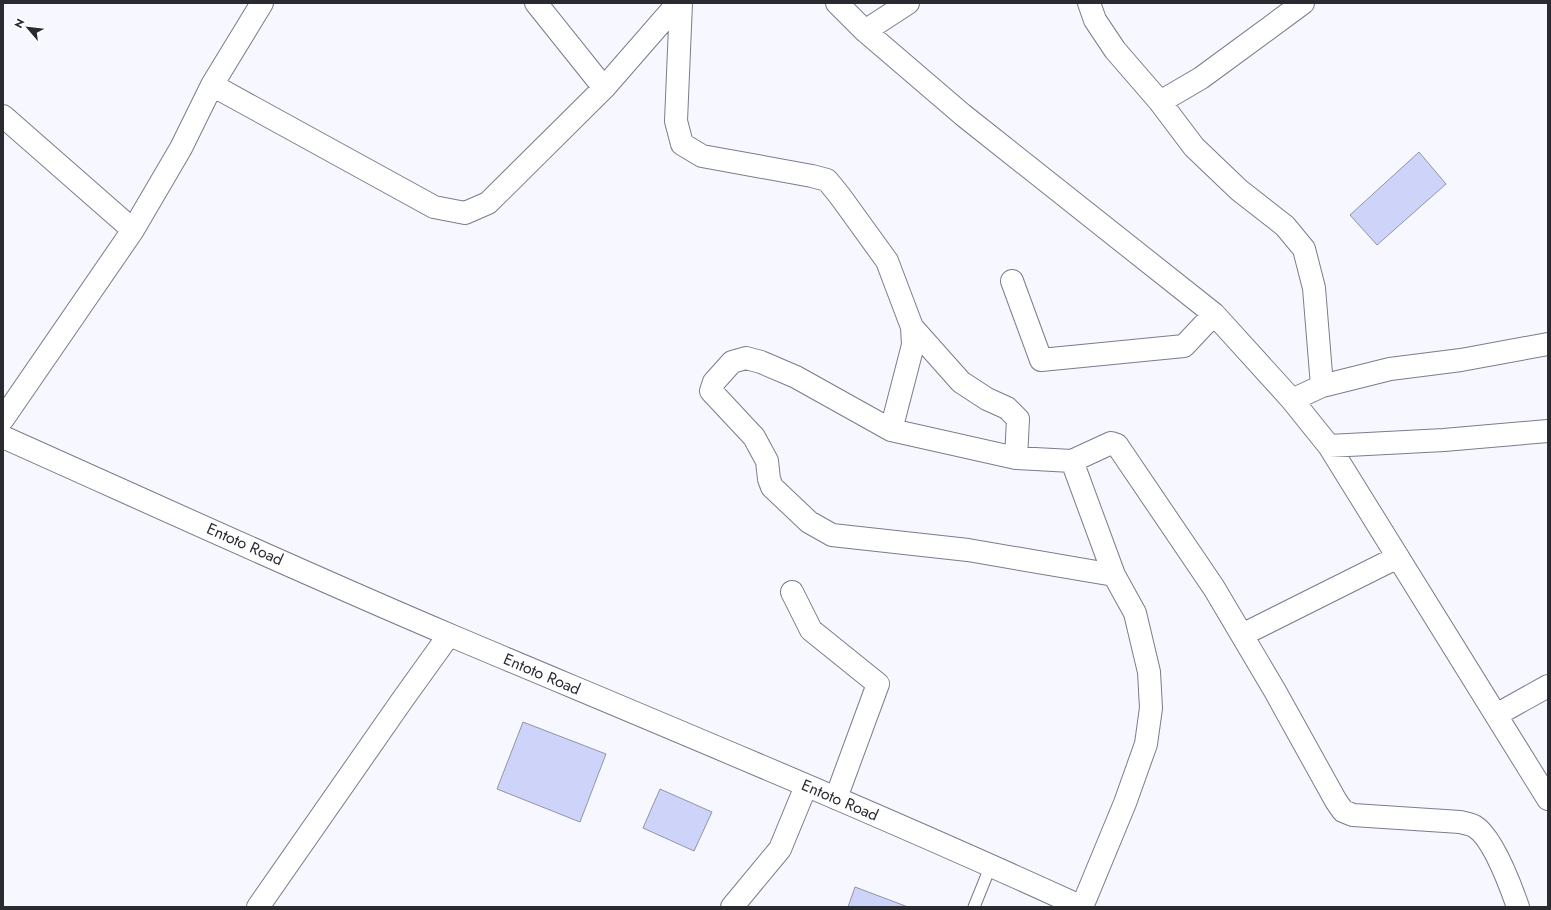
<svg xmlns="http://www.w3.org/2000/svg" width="1551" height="910" font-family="Jost,sans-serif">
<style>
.building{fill:#ced3fa;stroke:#9294a5}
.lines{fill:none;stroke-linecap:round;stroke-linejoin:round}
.lane-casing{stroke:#7a7c8d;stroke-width:13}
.street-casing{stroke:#7a7c8d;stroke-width:24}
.primary-casing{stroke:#7a7c8d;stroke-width:24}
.lane{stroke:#fff;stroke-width:11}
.street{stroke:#fff;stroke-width:22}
.primary{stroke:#fff;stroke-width:22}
.labels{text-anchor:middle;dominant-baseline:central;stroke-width:3;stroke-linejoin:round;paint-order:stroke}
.street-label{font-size:16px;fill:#2a2b31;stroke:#fff}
</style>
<rect width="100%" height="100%" fill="#f6f7ff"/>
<path class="building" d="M1419 152 1446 184 1377 245 1350 215Z
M523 722 606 754 580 822 497 789Z
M660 789 712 812 694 851 643 828Z
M855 887 908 907H848Z"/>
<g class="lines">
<defs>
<path id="lane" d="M974 907 991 865"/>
<path id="street" d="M536 3 604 88
M681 3 676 121 682 144 702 156 812 176 827 180 840 196 887 261 912 327 913 345 891 430
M837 3 865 31 963 115 1214 314 1292 400 1329 446 1548 799
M1089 3 1095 20 1115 50 1160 102 1194 147 1239 190 1285 226 1304 249 1314 288 1322 386 1292 400
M865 31 908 3
M212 85 434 207 465 213 488 203 604 88 678 3
M1160 102 1201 78 1303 3
M3 116 133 230
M1012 281 1041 360 1184 346 1214 314
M912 327 961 382 987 399 1007 408 1018 419 1016 458
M1322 386 1390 369 1461 360 1548 344
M3 419 133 230 181 148 212 85 262 3
M1329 446 1444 440 1548 431
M1072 461 1111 443 1117 445 1214 588 1275 691 1336 801 1343 811 1353 815 1460 822C1464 823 1470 824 1474 826 1493 837 1511 887 1518 907
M792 592 811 630 878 684 836 798
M1242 635 1398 557
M1496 715 1548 686
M258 907 403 699 449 635
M732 907 780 849 806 786
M1082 907 1125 803 1146 744 1151 708 1149 672 1135 613 1114 575 968 550 832 535 809 522 772 487 769 479 767 461 754 437 711 391 714 382 732 362 746 358 761 362 796 377 891 430 1016 458 1072 461 1114 575"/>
<path id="primary" d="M3 437C153 504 301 572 452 636 663 725 875 812 1082 907"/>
</defs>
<use href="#lane" class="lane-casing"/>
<use href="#street" class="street-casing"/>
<use href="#primary" class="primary-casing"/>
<use href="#lane" class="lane"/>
<use href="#street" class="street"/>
<use href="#primary" class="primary"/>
</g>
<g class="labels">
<g class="street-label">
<text transform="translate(245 544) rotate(24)">Entoto Road</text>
<text transform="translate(542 674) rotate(23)">Entoto Road</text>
<text transform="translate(840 800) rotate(23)">Entoto Road</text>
</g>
</g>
<rect width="1551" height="910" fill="none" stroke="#2a2b31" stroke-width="8"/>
<g transform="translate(28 28) rotate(298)" stroke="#ffffff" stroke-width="3" paint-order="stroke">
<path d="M0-3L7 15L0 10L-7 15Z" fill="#2a2b31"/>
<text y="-6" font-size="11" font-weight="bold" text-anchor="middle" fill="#2a2b31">N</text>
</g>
</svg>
